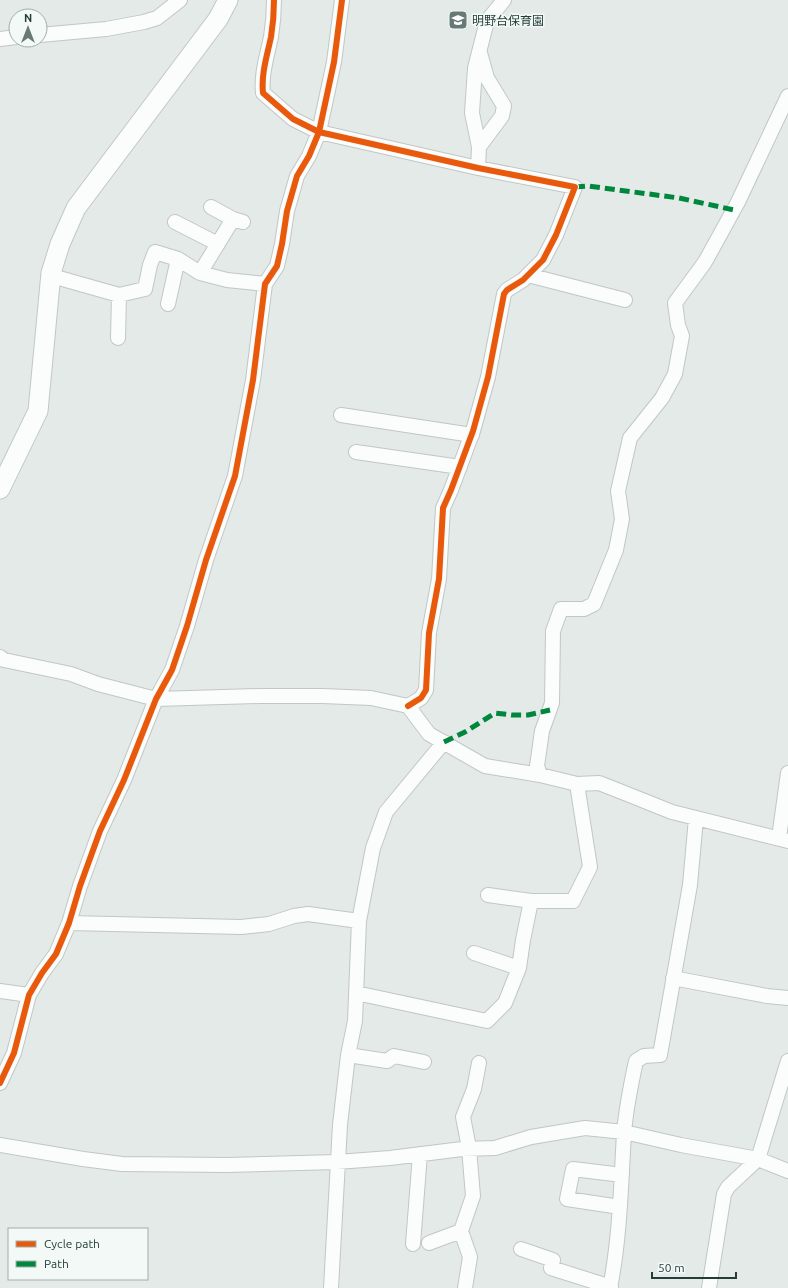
<svg xmlns="http://www.w3.org/2000/svg" width="788" height="1288" font-family="Ubuntu,'Noto Sans JP',sans-serif">
<style>
.lines{fill:none;stroke-linecap:round;stroke-linejoin:round}
.street-casing{stroke:#c1c7c5;stroke-width:16}
.secondary-casing{stroke:#c0c8c5;stroke-width:21}
.street{stroke:#fbfcfc;stroke-width:14}
.secondary{stroke:#fbfcfc;stroke-width:19}
.quiet{stroke:#00873e;stroke-width:5;stroke-dasharray:10 5;stroke-linecap:butt}
.cycleway-casing{stroke:#f3f9f6;stroke-width:8}
.cycleway{stroke:#e8590c;stroke-width:6}
.labels{text-anchor:middle;dominant-baseline:central;stroke-width:3;stroke-linejoin:round;paint-order:stroke}
.poi-label{font-size:12px;fill:#233d38;stroke:#f3f9f6;text-anchor:start}
</style>
<rect width="100%" height="100%" fill="#e4eae8"/>
<g class="lines">
<defs>
<path id="street" d="M274 0C274 12 273 25 271 37 267 56 261 74 263 93L293 119 319 132 478 168 575 187 556 235 543 260 523 280 507 290 504 294 488 377 473 431 451 490 443 508 439 579 429 633 426 690 421 698 408 706
M40 35 106 29 144 22 157 18 180 0
M0 39 16 37
M479 147 502 116 504 106 487 78 480 53
M478 168 479 147 472 113 475 68 487 21 504 0
M211 207 233 219
M175 222 218 244
M51 273 59 278 119 295 145 289 150 265 155 252 178 259 200 273 227 280 265 284
M200 273 233 219 243 222
M528 275 625 300
M168 304 178 259
M118 338 119 295
M341 415 472 435
M356 452 460 467
M0 657 4 660 71 674 98 684 156 699 260 696H323L371 698 408 706 429 734 485 766 540 775 577 784 599 783 622 792 672 812 788 841
M540 775 537 766 542 731 552 703 553 631 561 609H584L594 604 616 550 622 519 618 491 630 438 662 398 675 374 682 336 678 325 675 303 705 262 738 202 788 96
M779 838 788 773
M488 895 531 901
M69 923 241 927 269 924 294 916 308 914 359 921
M474 953 519 968
M673 978 767 996 788 998
M0 991 29 995
M356 993 487 1021 505 1003 519 968 523 940 531 901H573L590 867 577 784
M348 1055 387 1061 394 1056 424 1062
M0 1083 14 1053 29 995 42 973 56 954 69 923 80 886 100 831 124 780 156 699 172 670 187 626 206 560 235 476 253 380 265 284 277 266 282 244 287 211 297 176 309 156 319 132 334 62 342 0
M0 1145 83 1159 122 1164 227 1165 337 1162 390 1158 462 1149 495 1148 531 1137 585 1128 624 1132 681 1145 758 1159 788 1171
M620 1207 567 1199 573 1169 622 1175
M461 1231 470 1257 465 1288
M429 1243 461 1231 473 1196 469 1148 463 1117 474 1089 479 1063
M413 1244 420 1154
M521 1249 553 1260 551 1268 611 1287
M331 1288 340 1125 348 1055 355 1021 359 921 373 848 386 812 444 742
M610 1288C620 1237 621 1185 624 1133 626 1109 631 1084 636 1061L644 1056 660 1055 690 885 696 818
M709 1288 724 1194 728 1187 758 1159 788 1061"/>
<path id="secondary" d="M0 489 38 411 51 273 60 244 76 208 218 19 228 0"/>
</defs>
<use href="#street" class="street-casing"/>
<use href="#secondary" class="secondary-casing"/>
<use href="#street" class="street"/>
<use href="#secondary" class="secondary"/>
<path class="quiet" d="M575 187 588 186 679 198 734 210
M444 742 465 732 495 713 512 715H528L550 710"/>
<defs>
<path id="cycleway" d="M274 0C274 12 273 25 271 37 267 56 261 74 263 93L293 119 319 132 478 168 575 187 556 235 543 260 523 280 507 290 504 294 488 377 473 431 451 490 443 508 439 579 429 633 426 690 421 698 408 706
M0 1083 14 1053 29 995 42 973 56 954 69 923 80 886 100 831 124 780 156 699 172 670 187 626 206 560 235 476 253 380 265 284 277 266 282 244 287 211 297 176 309 156 319 132 334 62 342 0"/>
</defs>
<use href="#cycleway" class="cycleway-casing"/>
<use href="#cycleway" class="cycleway"/>
</g>
<defs>
<symbol id="school-square" viewBox="-11 -11 22 22"><rect x="-9" y="-9" width="18" height="18" rx="4" fill="#677a76" stroke="#f3f9f6"/><path d="M0-5L7-2L0 1L-7-2ZM-4 1L0 2.5L4 1V4Q0 6-4 4Z" fill="#fff"/></symbol>
</defs>
<g fill-rule="evenodd">
<use href="#school-square" x="447" y="9" width="22" height="22"/>
</g>
<g class="labels">
<g class="poi-label">
<text x="472" y="20">明野台保育園</text>
</g>
</g>
<rect x="8" y="1228" width="140" height="52" fill="#f3f9f6" stroke="#a0aeaa"/>
<rect x="16" y="1241" width="20" height="6" fill="#e8590c" stroke="#a0aeaa"/>
<text x="44" y="1248" font-size="12" fill="#233d38">Cycle path</text>
<rect x="16" y="1261" width="20" height="6" fill="#00873e" stroke="#a0aeaa"/>
<text x="44" y="1268" font-size="12" fill="#233d38">Path</text>
<g transform="translate(28 28)"><circle r="19" fill="#f3f9f6" stroke="#a0aeaa"/>
<path d="M0-3L7 15L0 10L-7 15Z" fill="#677a76"/>
<text y="-6" font-size="11" font-weight="bold" text-anchor="middle" fill="#233d38">N</text>
</g>
<path d="M652 1272v6h84v-6" fill="none" stroke="#233d38" stroke-width="2"/>
<text x="658" y="1272" font-size="12" fill="#233d38" stroke="#f3f9f6" stroke-width="3" paint-order="stroke">50 m</text>
</svg>
